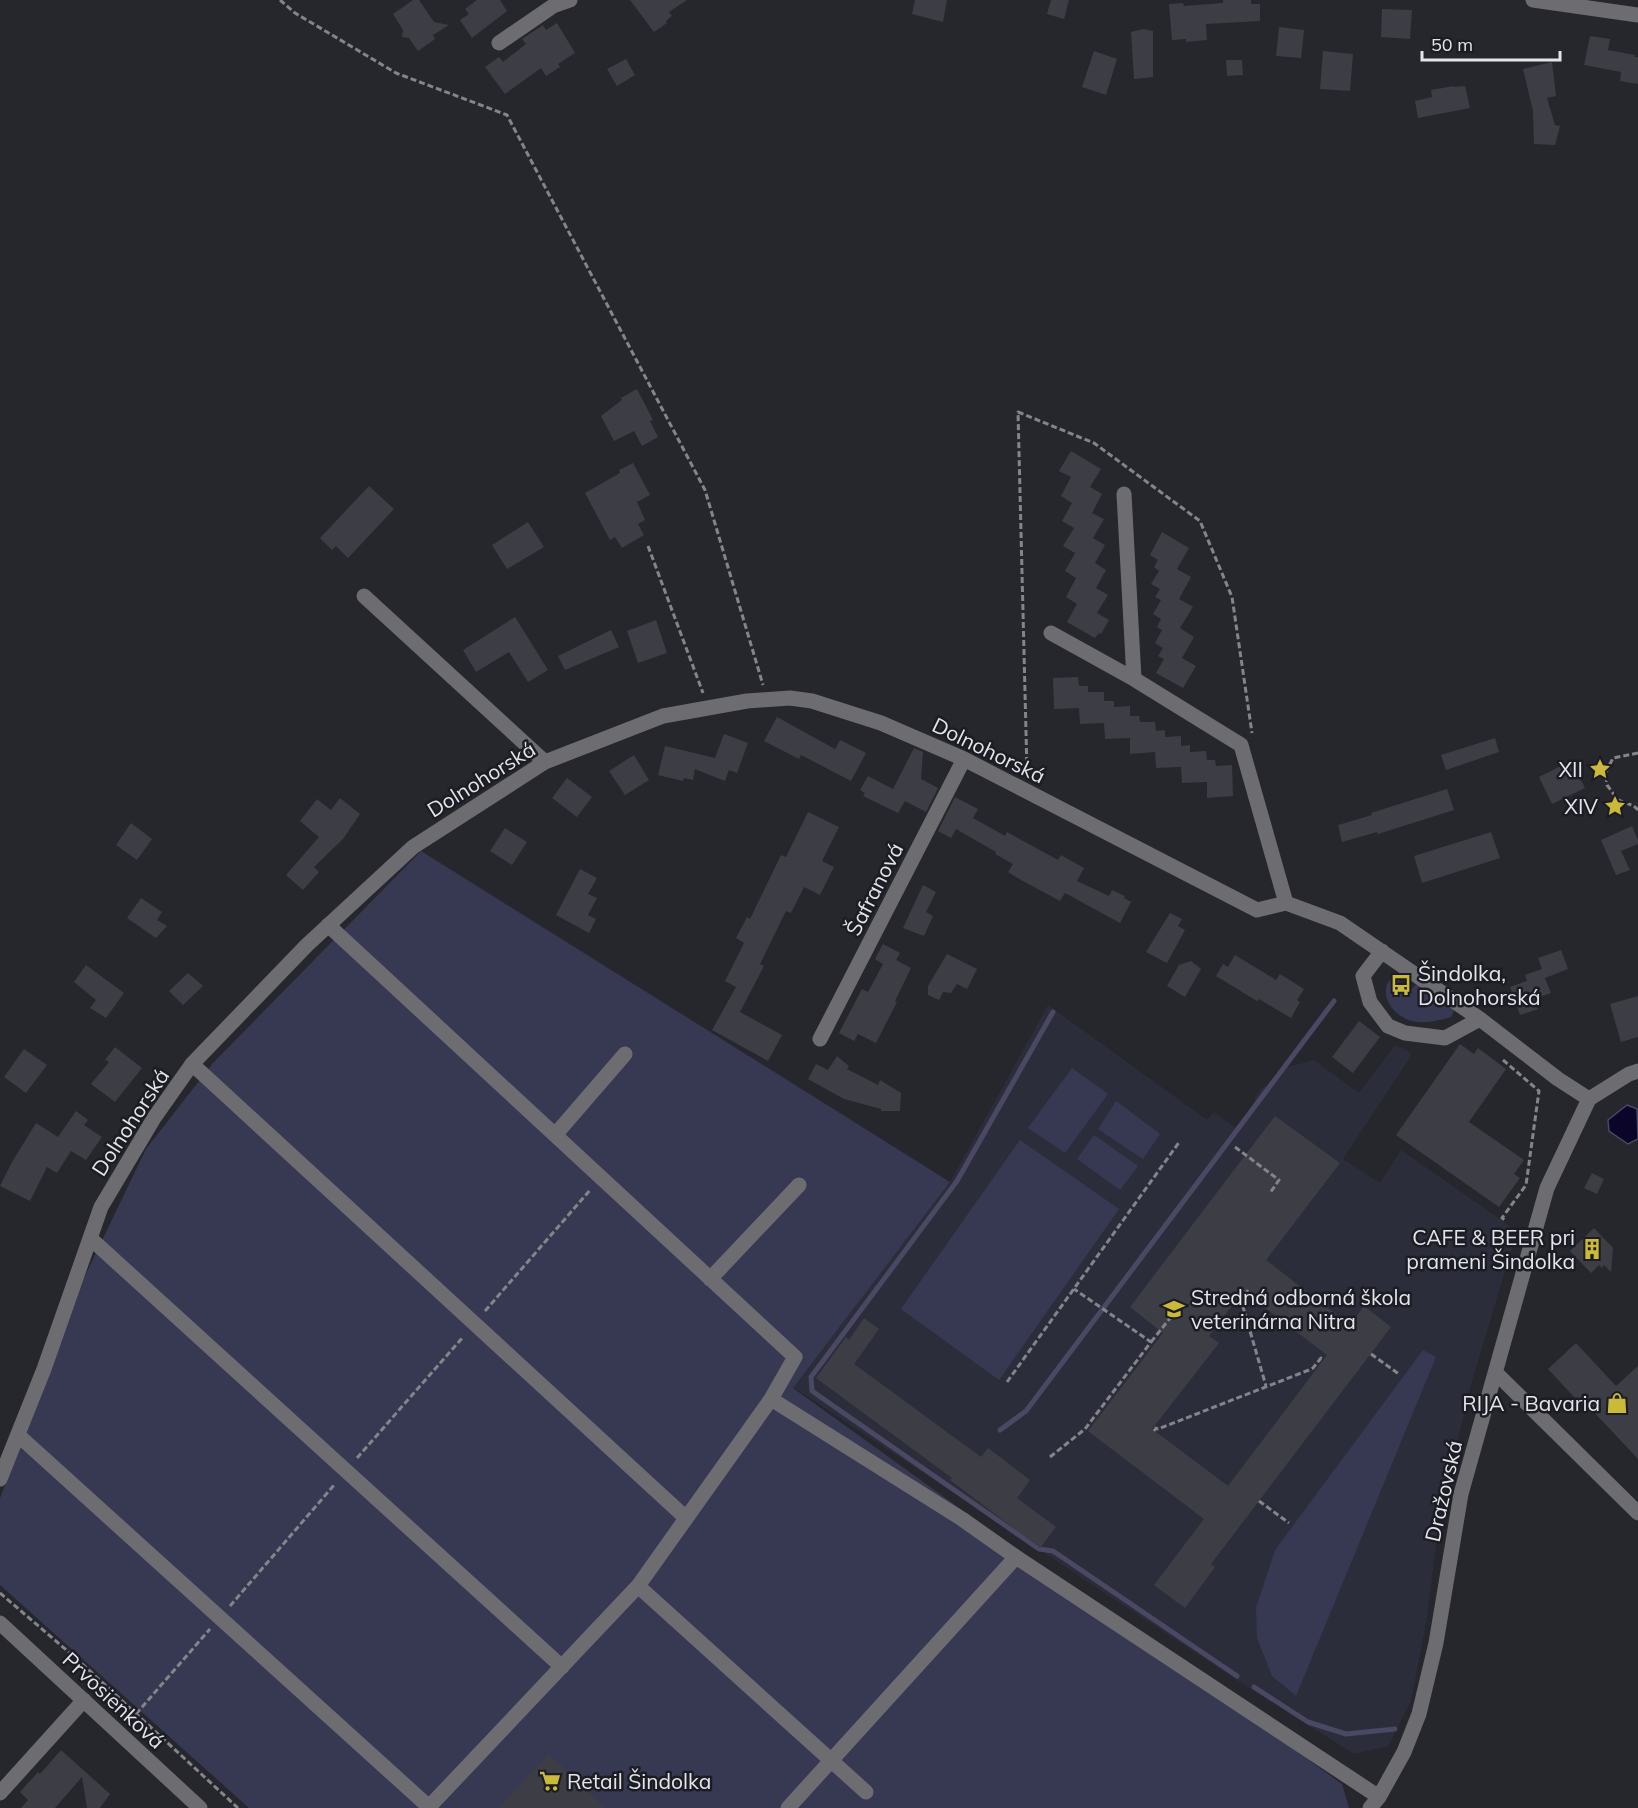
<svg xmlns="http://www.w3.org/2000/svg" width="1638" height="1808" font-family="Mulish,sans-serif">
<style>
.built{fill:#2c2d3a}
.green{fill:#373953}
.water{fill:#0a0529;stroke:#4b4863;stroke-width:1.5}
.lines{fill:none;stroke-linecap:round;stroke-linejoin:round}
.stream{stroke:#4b4863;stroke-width:5}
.building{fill:#3d3e45;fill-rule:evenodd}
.path{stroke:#84848a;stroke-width:3;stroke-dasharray:6 3;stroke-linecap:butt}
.minor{stroke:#6d6d71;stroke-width:15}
.labels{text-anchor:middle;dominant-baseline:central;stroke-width:5;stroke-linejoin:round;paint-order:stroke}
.street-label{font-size:21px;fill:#e4e5ea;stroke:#1c1d24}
.poi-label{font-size:21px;fill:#e4e5ea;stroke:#1c1d24;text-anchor:end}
</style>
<rect width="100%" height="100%" fill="#26262d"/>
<path class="built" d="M1048 1005 1207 1120 1214 1112 1236 1128 1256 1103 1255 1097 1263 1087 1269 1085 1281 1069 1314 1060 1359 1093 1395 1045 1410 1052 1411 1056 1343 1159 1380 1183 1401 1150 1517 1231 1470 1388 1439 1523 1427 1618 1411 1701 1388 1746 1354 1754 1246 1686 793 1387 950 1182Z"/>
<path class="green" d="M421 851 950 1182 793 1388 1342 1784 1349 1808H249L0 1585V1498L82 1282 146 1149 213 1063Z
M1396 974 1405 975 1396 985 1407 993 1418 983 1453 1006 1454 1011 1451 1017C1441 1020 1429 1023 1418 1022 1395 1021 1372 991 1396 974Z
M1072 1068 1108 1094 1065 1153 1028 1128Z
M1116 1101 1160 1134 1143 1159 1098 1129Z
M1094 1135 1138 1166 1120 1190 1077 1159Z
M1020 1140 1119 1209 999 1380 901 1309Z
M1423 1350 1436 1357 1296 1696 1272 1676 1257 1638 1256 1608 1275 1550Z"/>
<path class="water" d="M1627 1105 1637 1109 1638 1139 1628 1144 1609 1131 1608 1120Z"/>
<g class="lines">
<path class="stream" d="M1053 1012 957 1181 811 1377 812 1391 1039 1549 1053 1551 1237 1676
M1000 1430 1026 1411 1334 1001
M1254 1687 1308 1722 1346 1734 1395 1729"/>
</g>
<path class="building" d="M413 0H419L434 22 449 25 433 35 435 39 418 51 409 38 402 37 403 30 393 14Z
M477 0H500L507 11 472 38 460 20 469 14 465 9Z
M630 0H687L669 12 672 16 666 21 667 23 654 32Z
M915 0H947L943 22 912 14Z
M1051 0H1069L1064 19 1047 14Z
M1223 0H1251V4H1260V21L1206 24 1207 40 1186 42V39L1172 40 1169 4 1183 3 1184 6 1223 3Z
M1382 9 1412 10 1410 39 1381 37Z
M557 23 575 53 558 64 560 67 546 76 541 68 505 94 485 67 499 57 503 62 526 44 522 39 543 25 546 30Z
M1279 27 1304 30 1301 58 1276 56Z
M1143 29 1153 31V77L1134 79 1131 32Z
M1590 36 1610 39 1608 50 1635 55 1634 57H1638V84L1620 81 1621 72 1584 65Z
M1094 51 1117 59 1106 95 1082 87Z
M1323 51 1353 54 1350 91 1320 89Z
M626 59 635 75 617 86 607 69Z
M1226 60H1242L1243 75 1227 76Z
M1552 62 1556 96 1547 98 1555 125 1560 126 1555 145 1534 144 1533 111 1523 69Z
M1454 86V87L1465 86 1470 108 1418 118 1415 101 1432 97 1431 90Z
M637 389 653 420 650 421 658 437 642 446 634 431 614 441 601 416 622 400 621 398Z
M1071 451 1101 469 1090 487 1102 494 1092 513 1104 519 1093 538 1105 545 1095 563 1106 570 1096 588 1108 595 1097 613 1109 620 1101 634 1099 633 1095 638 1067 622 1077 604 1066 597 1076 578 1065 571 1075 553 1063 546 1074 528 1062 521 1072 503 1061 496 1071 477 1059 471Z
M633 463 650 495 637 502 645 520 638 524 644 535 622 548 615 537 610 540 585 493 620 473 619 470Z
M369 486 394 509 348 558 336 546 332 550 320 538Z
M528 522 544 547 507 569 492 545Z
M1162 532 1189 548 1177 569 1191 577 1179 599 1193 607 1180 628 1194 637 1182 658 1196 666 1183 688 1156 673 1164 659 1158 656 1163 648 1155 643 1162 630 1157 627 1161 619 1153 614 1161 600 1155 597 1160 589 1151 584 1159 571 1154 567 1158 560 1150 555Z
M515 617 548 670 528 682 509 652 476 672 463 650Z
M656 620 667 653 638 663 627 631Z
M611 630 619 647 565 670 558 656Z
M1078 677 1079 686H1088V692H1104V701H1114V707L1130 706V716H1139L1140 722H1155L1156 731 1165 730V737L1181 736V746L1190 745V752L1206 751 1207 760H1215L1216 766 1232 765 1233 796 1207 798V782L1182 783 1181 767 1156 768 1155 752 1130 754V738L1105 739 1104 723 1080 724 1079 708 1054 709 1053 678Z
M777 717 835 749 840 740 866 753 851 781 801 755 799 759 764 741Z
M724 734 748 743 737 773 729 770 725 781 695 769 693 780 684 778 683 781 658 775 665 746 715 758Z
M1495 738 1499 752 1446 770 1441 755Z
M914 748 923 752 921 779 938 788 926 812 905 801 898 813 863 796 865 793 860 790 868 776 893 789Z
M634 755 649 780 625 795 609 771Z
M1571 761 1585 788 1552 804 1539 777Z
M567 778 592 797 577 817 552 798Z
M1447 789 1454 810 1378 834 1377 832 1342 842 1338 825 1372 815 1371 813Z
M955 797 978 809 973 818 1005 836 1007 832 1058 860 1061 855 1084 868 1077 881 1109 896 1112 890 1125 896 1124 898 1131 902 1120 923 1065 893 1060 901 1021 880 1008 872 1013 864 995 854 996 852 956 829 951 838 938 831Z
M340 798 360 814 343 839 314 867 319 872 303 890 286 875 319 837 300 821 317 799 331 810Z
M808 812 839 827 822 861 834 867 820 895 804 887 791 913 786 911 760 964 764 966 740 1012 782 1035 768 1061 712 1030 736 987 725 981 744 943 736 938 747 917 750 919 781 855 786 857Z
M131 823 152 839 137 860 116 845Z
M1632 826 1638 840V844L1621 851 1630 870 1616 875 1601 840Z
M505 828 527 842 512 865 490 851Z
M1491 832 1500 858 1422 883 1414 856Z
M580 869 597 878 588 894 597 898 588 915 596 919 589 933 556 915Z
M923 885 936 892 926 912 933 916 924 936 903 928Z
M141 898 162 912 157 920 167 926 156 938 127 918Z
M1170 913 1182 919 1178 926 1185 930 1167 963 1146 952Z
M883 944 900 953 896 960 911 968 895 1001 897 1002 876 1043 858 1034 854 1041 839 1033 862 989 868 992 883 964 875 959Z
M1561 950 1568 969 1545 978 1551 993 1534 999 1538 1009 1520 1015 1510 987 1527 981 1525 975 1542 969 1538 958Z
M947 954 977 969 967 989 957 984 951 993 943 992 939 1000 928 995V986Z
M1235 955 1276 980 1280 974 1304 989 1297 1000 1300 1002 1291 1018 1259 999 1257 1001 1216 976 1223 964 1228 967Z
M1191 961 1201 969 1185 997 1167 986 1179 965Z
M86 965 124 993 106 1018 90 1008 96 1000 74 982Z
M188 973 203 986 183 1005 169 991Z
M1638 996V1037L1621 1042 1610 1004Z
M1359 1021 1380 1037 1353 1073 1332 1057Z
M1460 1044 1474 1054 1478 1048 1506 1069 1469 1122 1524 1160 1514 1174 1520 1178 1499 1207 1396 1135Z
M115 1047 142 1068 115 1102 91 1084 109 1062 105 1060Z
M24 1049 47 1065 26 1093 4 1077Z
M837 1056 849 1066 847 1069 878 1085 880 1080 901 1093 900 1111H881V1109L844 1099 808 1079 816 1064 828 1070Z
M76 1111 88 1120 84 1125 102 1137 86 1160 71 1151 57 1173 47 1167 30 1201 0 1186 12 1162 36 1123 58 1137Z
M1275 1116 1340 1163 1266 1260 1350 1325 1364 1306 1391 1327 1211 1564 1215 1567 1185 1608 1154 1585 1204 1519 1088 1431 1163 1333 1130 1307ZM1243 1291 1327 1355 1228 1486 1152 1429 1219 1343 1209 1336Z
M1592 1173 1604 1179 1597 1194 1584 1188Z
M1594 1228 1613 1248 1611 1272 1604 1265 1602 1268 1599 1265 1591 1273 1570 1251Z
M864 1318 879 1329 854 1364 981 1457 988 1448 1030 1480 1017 1498 1056 1527 1040 1548 950 1480 952 1478 816 1378 846 1337 849 1340Z
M1576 1343 1616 1386 1638 1366V1459L1592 1410 1589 1413 1548 1369Z
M61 1750 110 1794 100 1808H87L82 1777 55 1808H21L28 1800 20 1792 38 1772 40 1774Z
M549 1754 605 1808H498Z"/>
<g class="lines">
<path class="path" d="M280 0 295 13 396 73 507 115 705 490 763 685
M648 546 703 693
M1638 753 1613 758 1606 772 1607 785 1618 800 1634 806 1638 810
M1027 772 1018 412 1094 443 1200 521 1232 597 1252 733
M1503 1060 1539 1091 1526 1185 1502 1218 1507 1221
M1235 1147 1279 1180 1270 1193
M1248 1290 1241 1300 1266 1386
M485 1311 591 1189
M1151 1342 1179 1307
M1371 1354 1399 1374
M1007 1382 1180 1141
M1154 1431 1156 1428 1158 1429 1309 1370 1313 1368 1321 1358 1323 1360
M1050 1457 1085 1429 1151 1342 1074 1289
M357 1458 463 1337
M1259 1501 1289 1523
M0 1593 78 1660 238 1808
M230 1606 335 1484
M136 1714 210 1629"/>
<path class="minor" d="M1533 0 1638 15
M499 43 553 6 570 0
M1124 494 1134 679
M364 596 545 762
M1051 633 1134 679 1241 745 1286 903
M328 925 795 1357 771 1399
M1382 951 1363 976 1370 1002 1388 1026 1405 1033 1445 1038 1480 1019
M820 1039 964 759
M192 1064 686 1518
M555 1135 625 1054
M90 1238 562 1667
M710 1279 799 1185
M1496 1373 1638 1513
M18 1435 429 1807
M0 1479 44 1369 101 1207 154 1118 192 1064 307 945 413 847 545 762 663 716 747 701 790 698 812 701 881 723 964 759 1257 910 1286 903 1340 923 1480 1019 1558 1079 1589 1099
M638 1586 866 1792
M0 1623 200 1808
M0 1793 84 1700
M428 1808 638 1586 771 1399 962 1519 1016 1557
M788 1808 1016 1557 1379 1797
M1370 1808 1379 1797 1404 1752 1419 1714 1436 1643 1461 1494 1547 1188 1589 1099 1629 1074 1638 1071"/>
</g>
<defs>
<symbol id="sight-bare" viewBox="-9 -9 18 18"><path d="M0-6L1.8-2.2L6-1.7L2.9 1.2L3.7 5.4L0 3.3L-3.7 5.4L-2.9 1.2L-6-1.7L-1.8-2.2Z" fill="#cbba39" stroke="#1c1d24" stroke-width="2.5" paint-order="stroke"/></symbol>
<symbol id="bus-bare" viewBox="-9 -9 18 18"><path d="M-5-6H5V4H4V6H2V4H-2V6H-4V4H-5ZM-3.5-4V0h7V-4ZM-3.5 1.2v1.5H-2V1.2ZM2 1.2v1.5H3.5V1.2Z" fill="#cbba39" stroke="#1c1d24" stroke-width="2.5" paint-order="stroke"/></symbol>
<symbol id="building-bare" viewBox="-9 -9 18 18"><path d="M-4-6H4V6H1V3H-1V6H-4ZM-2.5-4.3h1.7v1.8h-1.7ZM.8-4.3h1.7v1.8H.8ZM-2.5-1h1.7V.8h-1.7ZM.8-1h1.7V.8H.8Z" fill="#cbba39" stroke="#1c1d24" stroke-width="2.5" paint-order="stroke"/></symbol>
<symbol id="school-bare" viewBox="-9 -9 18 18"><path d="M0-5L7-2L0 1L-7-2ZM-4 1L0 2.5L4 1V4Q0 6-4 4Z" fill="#cbba39" stroke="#1c1d24" stroke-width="2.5" paint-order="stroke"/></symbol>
<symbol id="shop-bare" viewBox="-9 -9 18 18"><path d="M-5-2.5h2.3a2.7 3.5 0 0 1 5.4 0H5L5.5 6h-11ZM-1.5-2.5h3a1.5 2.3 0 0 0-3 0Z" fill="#cbba39" stroke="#1c1d24" stroke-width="2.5" paint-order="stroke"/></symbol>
<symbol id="supermarket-bare" viewBox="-9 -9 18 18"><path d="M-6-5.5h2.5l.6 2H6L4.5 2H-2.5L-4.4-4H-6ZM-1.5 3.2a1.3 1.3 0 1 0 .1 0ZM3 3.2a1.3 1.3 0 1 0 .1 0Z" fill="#cbba39" stroke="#1c1d24" stroke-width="2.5" paint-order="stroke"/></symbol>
</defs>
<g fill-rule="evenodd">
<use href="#sight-bare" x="1585" y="754" width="30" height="30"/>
<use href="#sight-bare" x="1600" y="791" width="30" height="30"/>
<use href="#bus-bare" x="1386" y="970" width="30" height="30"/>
<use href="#building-bare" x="1577" y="1234" width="30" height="30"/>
<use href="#school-bare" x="1159" y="1294" width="30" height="30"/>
<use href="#shop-bare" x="1602" y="1388" width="30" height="30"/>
<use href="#supermarket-bare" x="535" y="1766" width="30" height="30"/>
</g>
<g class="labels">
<g class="street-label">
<text transform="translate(989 750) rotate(26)">Dolnohorská</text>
<text transform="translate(481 779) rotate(-32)">Dolnohorská</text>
<text transform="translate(874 889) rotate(-63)">Šafranová</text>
<text transform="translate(130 1122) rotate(-57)">Dolnohorská</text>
<text transform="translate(1443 1491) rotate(-77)">Dražovská</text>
<text transform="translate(114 1700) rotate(43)">Prvosienková</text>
</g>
<g class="poi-label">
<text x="1583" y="769">XII</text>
<text x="1598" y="806">XIV</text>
<text x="1418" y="973" text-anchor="start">Šindolka,<tspan x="1418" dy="24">Dolnohorská</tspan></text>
<text x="1575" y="1237">CAFE &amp; BEER pri<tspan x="1575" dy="24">prameni Šindolka</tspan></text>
<text x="1191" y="1297" text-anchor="start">Stredná odborná škola<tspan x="1191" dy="24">veterinárna Nitra</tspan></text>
<text x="1600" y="1403">RIJA - Bavaria</text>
<text x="567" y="1781" text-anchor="start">Retail Šindolka</text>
</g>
</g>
<path d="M1422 51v9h138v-9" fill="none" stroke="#e4e5ea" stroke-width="3"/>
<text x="1431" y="51" font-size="18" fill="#e4e5ea" stroke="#1c1d24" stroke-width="4.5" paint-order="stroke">50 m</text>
</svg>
